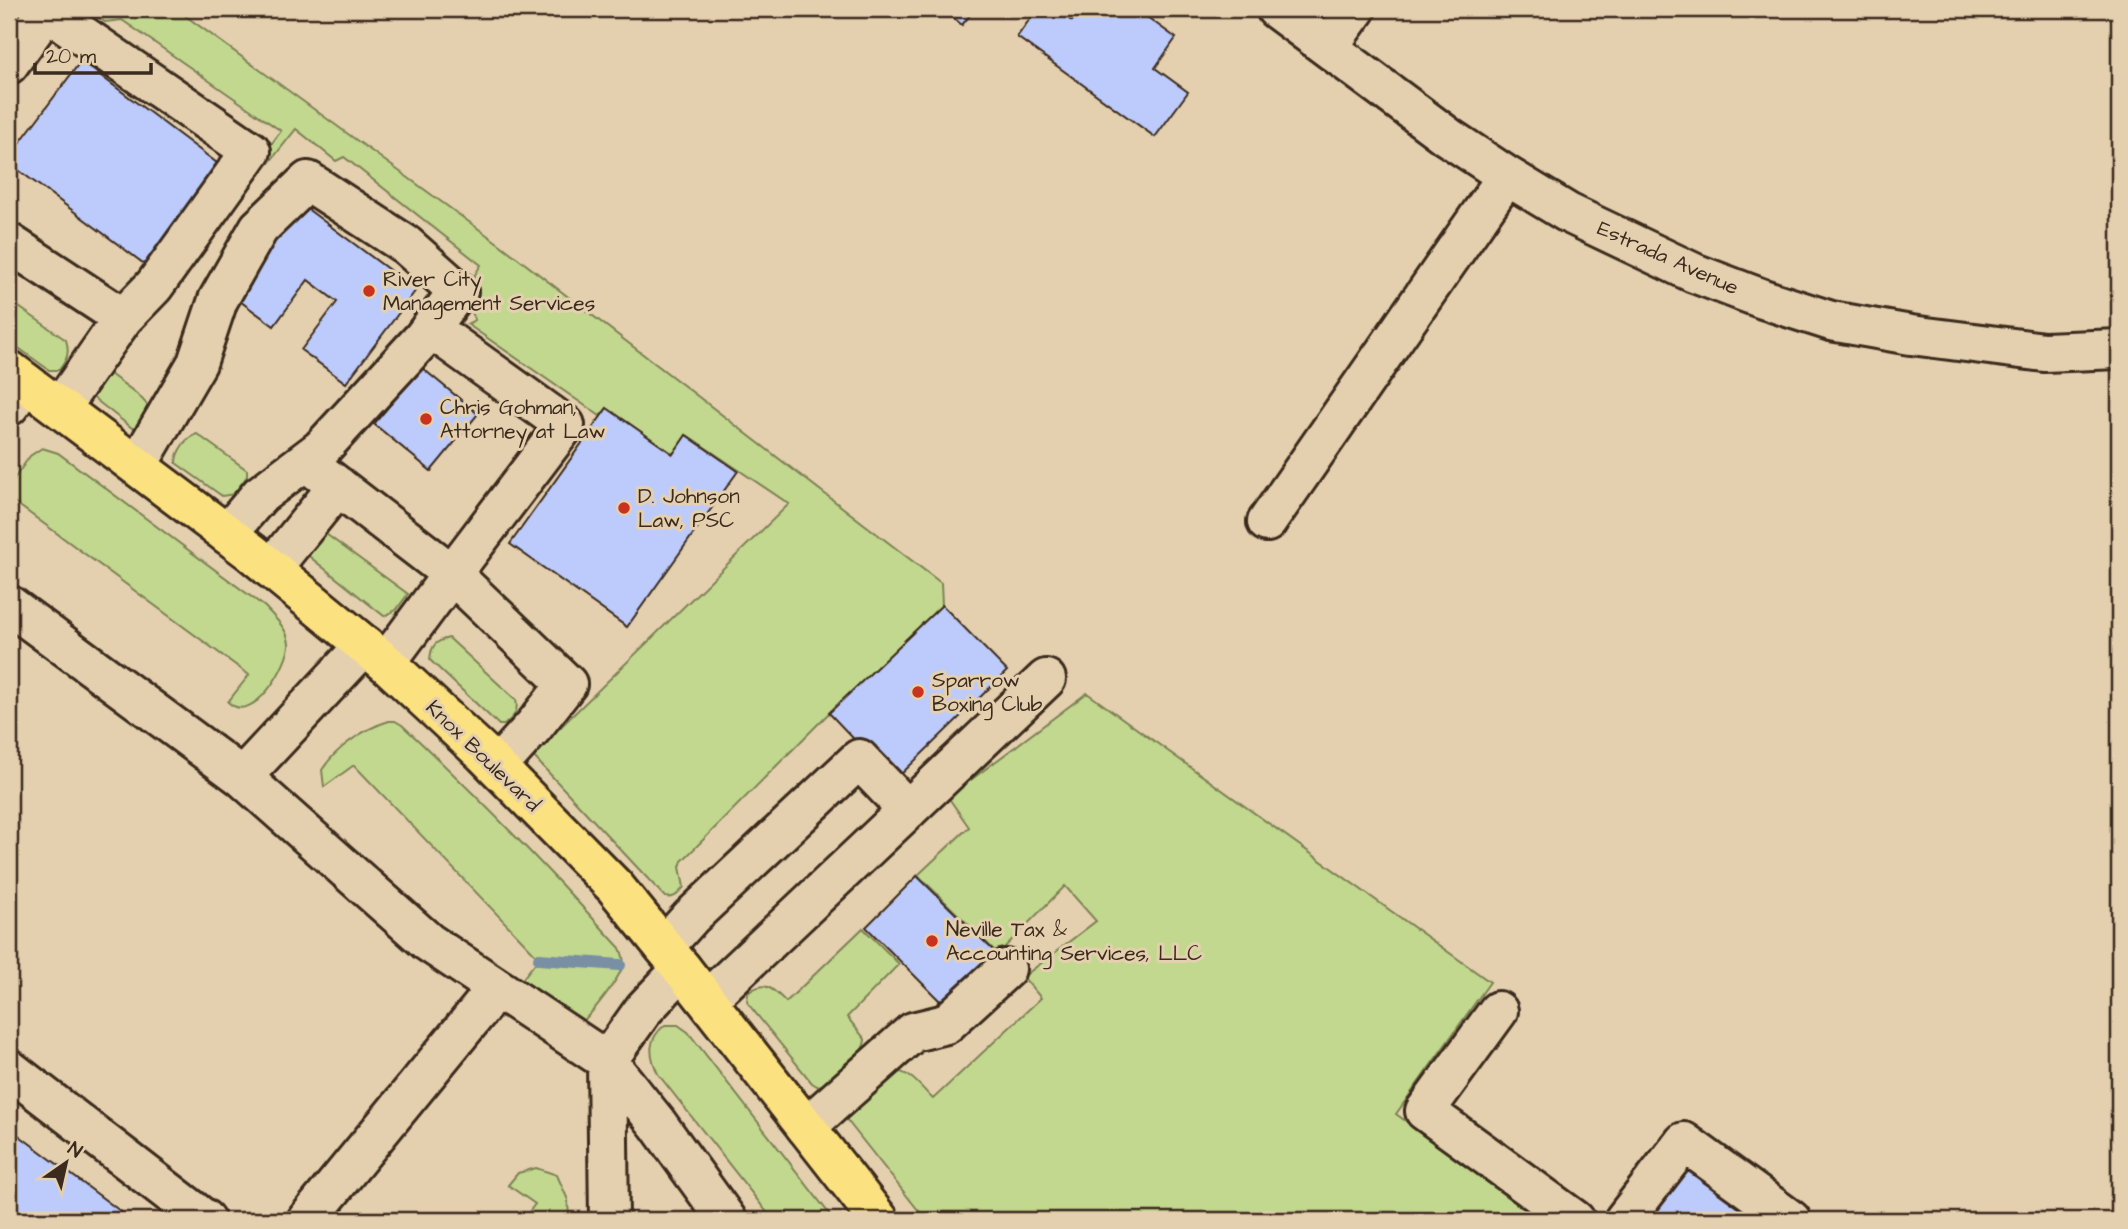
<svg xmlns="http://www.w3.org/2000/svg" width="2128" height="1229" font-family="'Architects Daughter',sans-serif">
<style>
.green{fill:#c2d88e;stroke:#7e8156;stroke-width:2}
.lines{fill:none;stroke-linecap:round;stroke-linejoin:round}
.stream{stroke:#788fa4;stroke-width:12}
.building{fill:#bccbfc;stroke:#3b2a1e;stroke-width:2}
.minor-casing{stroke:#3b2a1e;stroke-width:44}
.major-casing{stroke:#3b2a1e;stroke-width:44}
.minor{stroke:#e4d0ae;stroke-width:38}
.major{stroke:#fbe180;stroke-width:38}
.poi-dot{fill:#c8321e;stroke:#e4d0ae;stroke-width:2.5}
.labels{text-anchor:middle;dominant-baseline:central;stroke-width:6;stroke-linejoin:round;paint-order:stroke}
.street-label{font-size:21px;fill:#3b2a1e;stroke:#e4d0ae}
.poi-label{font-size:21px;fill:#3b2a1e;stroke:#e4d0ae;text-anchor:start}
</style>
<rect width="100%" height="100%" fill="#e4d0ae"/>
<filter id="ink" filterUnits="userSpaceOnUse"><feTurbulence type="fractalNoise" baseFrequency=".0143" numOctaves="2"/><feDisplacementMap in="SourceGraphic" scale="14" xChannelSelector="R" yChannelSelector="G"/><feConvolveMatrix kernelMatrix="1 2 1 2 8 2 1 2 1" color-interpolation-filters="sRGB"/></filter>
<g filter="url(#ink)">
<path class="green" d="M87 9H176L498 243 941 583 942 605 829 713 682 861 680 867 684 887C678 894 675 899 665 897L532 755 789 504 687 435 673 454 607 408 600 416 467 324 475 320C465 296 466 287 481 265L344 157 336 161 296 129 193 259 109 373C123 385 142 394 151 411L141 427 132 428 91 396 89 388 281 131 122 20 105 22Z
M9 300 66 340C70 353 67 360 59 370H49L9 341Z
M197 434 247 470V476L234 494 222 496 176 463C176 452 186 437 197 434Z
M42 448 58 453 265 607C275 618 287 628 289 643 290 663 253 727 228 702L249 675 13 501 9 505V486L30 456Z
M319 529 408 594 396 610 384 616 310 557 307 551Z
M449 638 516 700C519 712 513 718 504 725H499L430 660C431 646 435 641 449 638Z
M1087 693 1490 982 1396 1114 1542 1220H926L846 1119 852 1109 895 1071C913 1073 921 1088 933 1099L1041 998 1023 977 1096 921 1065 886 998 954 918 875 969 827 948 797Z
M389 721H395L402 725C478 796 550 871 620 948 622 953 625 959 623 965 620 978 593 1012 582 1022L520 982 539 958 354 765 324 787 322 770C336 748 363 729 389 721Z
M863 928 899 964 847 1017 865 1039C865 1054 832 1084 817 1086L812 1083 753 1010 747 1002 748 993C765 979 773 989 786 1002Z
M665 1025H678L688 1032 834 1220H773L658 1074C649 1055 647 1039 665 1025Z
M536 1168 557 1175 568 1200 569 1220H523L535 1204 508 1185 518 1173Z"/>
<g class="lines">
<path class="stream" d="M539 959 620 965"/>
</g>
<path class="building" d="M943 9H975L962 25Z
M1037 9H1054L1072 21 1080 9H1117L1127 16 1132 9H1136L1176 38 1155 68 1188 92 1155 137 1017 37Z
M81 61 225 169 151 269 9 163V157Z
M298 202 416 290 346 383 301 350 337 302 308 280 274 326 229 293Z
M421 367 478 414 431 471 374 424Z
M607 408 673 454 686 435 738 471 627 627 510 544Z
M942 605 1007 671 894 781 829 713Z
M917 876 998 955 946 1007 866 927Z
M9 1128 132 1220H9Z
M1687 1166 1763 1220H1648Z"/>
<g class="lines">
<defs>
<path id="minor" d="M44 9 251 151 154 286 123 318
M1276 9 1448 137 1507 176 1568 213 1694 273 1763 299 1831 321 1911 335 2044 352 2119 349
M1328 47 1356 9
M9 64 47 11
M9 243 123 318 60 408
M430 328 565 425 452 574 567 684 534 726 497 767
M9 406 26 383
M305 461 452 574 386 663
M137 466 197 363 218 300 259 228 308 181 406 245 458 291 423 338 321 449 260 495 227 534
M1267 522 1507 176
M271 569 338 486
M9 605 242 777 365 645
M242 777 428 942 607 1061 657 1123 727 1220
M664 947 691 917 859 759 908 810
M707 1000 1046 679
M1498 1011 1425 1111 1575 1220
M9 1069 205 1220
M806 1127 913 1032 946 1024 1006 969
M307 1220 497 988
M609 1220 607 1061 644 1009 682 969
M1624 1220 1684 1142 1791 1220"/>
<path id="major" d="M9 370 251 552 386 663 484 754 615 887 682 969 879 1220"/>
</defs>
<use href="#minor" class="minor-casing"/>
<use href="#major" class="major-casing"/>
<use href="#minor" class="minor"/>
<use href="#major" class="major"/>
</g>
</g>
<g class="poi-dot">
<circle cx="369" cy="291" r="7"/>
<circle cx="426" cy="419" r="7"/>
<circle cx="624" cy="508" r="7"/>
<circle cx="918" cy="692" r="7"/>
<circle cx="932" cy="941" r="7"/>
</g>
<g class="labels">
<g class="street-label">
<text transform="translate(1668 258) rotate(24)">Estrada Avenue</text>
<text transform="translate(483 756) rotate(44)">Knox Boulevard</text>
</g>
<g class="poi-label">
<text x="383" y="279">River City<tspan x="383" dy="24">Management Services</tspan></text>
<text x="440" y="407">Chris Gohman,<tspan x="440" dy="24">Attorney at Law</tspan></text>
<text x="638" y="496">D. Johnson<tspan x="638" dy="24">Law, PSC</tspan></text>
<text x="932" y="680">Sparrow<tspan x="932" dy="24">Boxing Club</tspan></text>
<text x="946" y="929">Neville Tax &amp;<tspan x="946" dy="24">Accounting Services, LLC</tspan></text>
</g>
</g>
<rect width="2128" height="1229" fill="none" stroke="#e4d0ae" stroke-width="35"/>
<rect x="18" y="18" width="2093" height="1194" fill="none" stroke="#3b2a1e" stroke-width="2.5" filter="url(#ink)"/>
<g transform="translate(66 1163) rotate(34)" stroke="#e4d0ae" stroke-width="5" paint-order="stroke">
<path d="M0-5L12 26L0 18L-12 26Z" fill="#3b2a1e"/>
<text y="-10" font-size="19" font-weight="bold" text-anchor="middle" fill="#3b2a1e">N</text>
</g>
<path d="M35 63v10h116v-10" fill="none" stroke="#3b2a1e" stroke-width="3.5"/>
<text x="46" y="63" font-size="21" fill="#3b2a1e" stroke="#e4d0ae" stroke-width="5" paint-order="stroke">20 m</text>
</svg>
